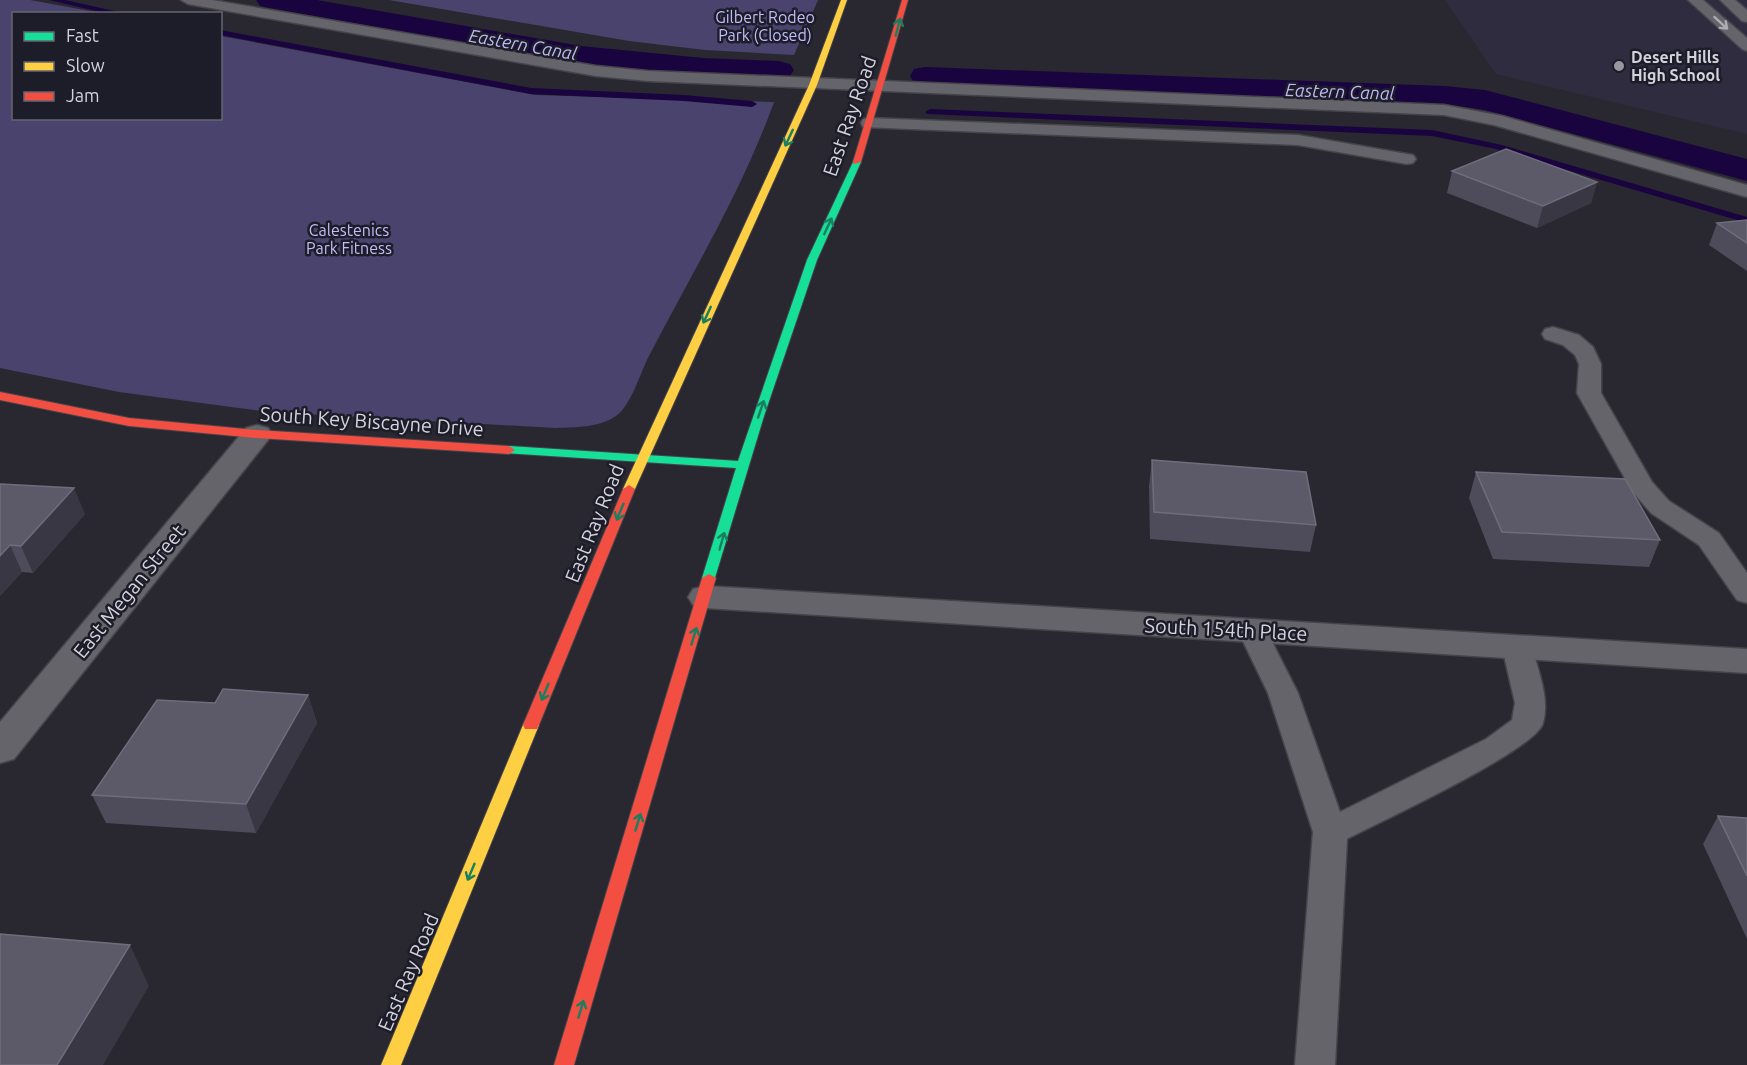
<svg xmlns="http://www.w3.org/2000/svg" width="1747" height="1065" font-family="Ubuntu,sans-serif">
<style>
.built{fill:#2f2c3f}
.green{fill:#4a436e}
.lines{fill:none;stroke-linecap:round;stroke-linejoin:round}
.stream{fill:#19043f;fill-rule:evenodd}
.canal{fill:#19043f;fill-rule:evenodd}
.lane-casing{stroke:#45444b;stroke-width:3}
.street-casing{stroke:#45444b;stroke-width:3}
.fast-casing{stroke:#45444b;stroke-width:2}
.slow-casing{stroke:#45444b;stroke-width:2}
.jam-casing{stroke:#45444b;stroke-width:2}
.lane{fill:#65646b;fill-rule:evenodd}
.street{fill:#65646b;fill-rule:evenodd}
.fast{fill:#16e098;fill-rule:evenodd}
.slow{fill:#ffcf43;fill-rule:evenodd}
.jam{fill:#f24e42;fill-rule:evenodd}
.wall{fill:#4e4b5b}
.shaded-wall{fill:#393744}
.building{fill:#5c5a69;stroke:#6f6d7b;stroke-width:1.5}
.oneway{stroke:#adacb5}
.oneway2{stroke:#1a7e60}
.poi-dot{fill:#9897a0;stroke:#1d1c29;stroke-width:2}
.labels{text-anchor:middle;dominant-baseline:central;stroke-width:5;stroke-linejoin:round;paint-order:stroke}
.far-park-label{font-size:16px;fill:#c3bcf9;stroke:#1d1c29}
.far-poi-label{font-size:16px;font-weight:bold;fill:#d4d3dd;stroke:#1d1c29;text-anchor:start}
.far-water-label{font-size:18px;font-style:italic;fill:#bfb8f5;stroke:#1d1c29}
.street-label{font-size:20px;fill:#d4d3dd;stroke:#1d1c29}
</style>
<rect width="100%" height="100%" fill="#292830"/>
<path class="built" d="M1445 0H1747V134L1496 74Z"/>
<path class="green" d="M0 0H30L101 13 14 14V118H220L221 36 535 95 774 102C742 191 692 273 649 356 640 373 631 406 616 416 598 428 576 427 555 428L270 412 119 392 0 368Z
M389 0H818L794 55 705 50 629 41Z"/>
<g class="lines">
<path class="stream" d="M49 0H65L128 14H109Z
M220 30 531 88 684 95 752 101 757 104 752 107 684 101 531 94 220 35Z
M930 109 1432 130 1502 145 1747 217V223L1496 149 1432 136 927 114 925 112Z"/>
<path class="canal" d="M256 0H317L581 46 703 58 779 61 790 64 794 70 790 76 779 79 703 76 581 64 270 8 260 6Z
M925 67 1445 86 1485 90 1747 159V181L1485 110 1445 104 925 85 914 83 910 76 914 69Z"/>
<defs>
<path id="lane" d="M181 0H212L596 66 648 71 1444 105 1502 116 1747 185V197L1494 125 1444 115 648 81 596 76 188 4Z
M1688 0H1703L1747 38V51L1742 49Z
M1720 0H1735L1747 10V22L1742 21Z
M869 118 1298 135 1407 154 1413 155 1416 159 1413 163 1407 164 1298 145 863 127 861 123 863 119Z
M1553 327 1579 335 1593 347 1601 364V393L1652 482 1669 501 1719 533 1747 573V603L1737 600 1699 545 1651 513 1632 491 1577 393 1579 364 1575 355 1563 345 1545 339 1542 334 1545 329Z
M1253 621 1263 624 1298 693 1340 812 1486 739 1512 720 1515 703 1502 647 1506 640 1517 637 1528 640 1532 647C1538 671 1550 698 1543 723 1536 750 1379 822 1347 839L1335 1065H1295L1313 832 1268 693 1238 631 1243 624Z"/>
<path id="street" d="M257 425 268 428 272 434 268 440 14 759 0 763V722L246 428Z
M705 586 1747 649V673L705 608 693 605 688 597 693 589Z"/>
<path id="fast" d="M854 160 861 162 817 260 764 416 714 581 709 582 702 578 736 468 505 453 503 450 509 446 738 461 807 260Z"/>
<path id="slow" d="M841 0H847L817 85 635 489 629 493 624 492 623 489 809 85Z
M531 719 537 721 539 725 401 1065H381L523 725 525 721Z"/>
<path id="jam" d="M902 0H908L861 162 854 164 853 162Z
M0 392 129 418 257 430 509 446 515 450 509 454 257 438 129 426 0 400Z
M629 485 635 489 539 725 537 729H525L523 725 623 489Z
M709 574 716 578 574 1065H554L702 578Z"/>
</defs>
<use href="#lane" class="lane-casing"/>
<use href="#street" class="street-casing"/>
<use href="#fast" class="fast-casing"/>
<use href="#slow" class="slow-casing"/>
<use href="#jam" class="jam-casing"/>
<use href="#lane" class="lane"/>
<use href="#street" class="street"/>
<use href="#fast" class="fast"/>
<use href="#slow" class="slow"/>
<use href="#jam" class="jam"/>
</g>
<path class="wall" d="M1452 171 1597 182 1591 203 1537 228 1447 193Z
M1747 220V271L1709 245 1717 223Z
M1152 460 1316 525 1310 552 1150 539 1149 486Z
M1476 472 1660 540 1649 567 1493 559 1469 498Z
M0 484 85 514 33 573 22 572 0 596Z
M308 695 317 723 256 833 106 823 92 795 215 703Z
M1718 816 1747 818V939L1703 844Z"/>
<path class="shaded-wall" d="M1597 182 1591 203 1537 228 1543 206Z
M74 488 85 514 33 573 21 546Z
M10 545 22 572 0 596V556Z
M308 695 317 723 256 833 246 804Z
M130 945 149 986 103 1065H57Z"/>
<path class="building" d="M1506 149 1597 182 1543 206 1452 171Z
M1747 220V243L1717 223Z
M1152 460 1306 472 1316 525 1154 512Z
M1476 472 1625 479 1660 540 1502 532Z
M0 484 74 488 21 546 10 545 0 556Z
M223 689 308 695 246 804 92 795 157 700 215 703Z
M1718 816 1747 818V876Z
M0 934 130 945 57 1065H0Z"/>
<defs><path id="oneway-shaft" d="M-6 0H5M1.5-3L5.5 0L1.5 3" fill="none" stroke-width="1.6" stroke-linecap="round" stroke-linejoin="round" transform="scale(1.5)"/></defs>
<use class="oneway" href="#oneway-shaft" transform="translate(1721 23) rotate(42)"/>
<g class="oneway2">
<use href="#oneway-shaft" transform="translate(898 27) rotate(-75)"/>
<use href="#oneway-shaft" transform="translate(789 138) rotate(115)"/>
<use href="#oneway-shaft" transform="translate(828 226) rotate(-65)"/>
<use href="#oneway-shaft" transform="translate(707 315) rotate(115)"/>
<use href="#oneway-shaft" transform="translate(761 409) rotate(-71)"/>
<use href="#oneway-shaft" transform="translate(620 512) rotate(113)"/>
<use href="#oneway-shaft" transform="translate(722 541) rotate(-74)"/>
<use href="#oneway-shaft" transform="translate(694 636) rotate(-73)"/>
<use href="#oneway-shaft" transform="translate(545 692) rotate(113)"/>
<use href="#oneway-shaft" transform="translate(638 822) rotate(-73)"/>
<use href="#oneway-shaft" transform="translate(471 872) rotate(113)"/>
<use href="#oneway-shaft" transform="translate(581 1009) rotate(-73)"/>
</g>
<circle class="poi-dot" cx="1619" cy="66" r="6"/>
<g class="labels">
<g class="far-park-label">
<text x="765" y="17">Gilbert Rodeo<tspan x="765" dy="18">Park (Closed)</tspan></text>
<text x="349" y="230">Calestenics<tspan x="349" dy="18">Park Fitness</tspan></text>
</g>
<g class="far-poi-label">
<text x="1631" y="57">Desert Hills<tspan x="1631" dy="18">High School</tspan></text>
</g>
<g class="far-water-label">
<text transform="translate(523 44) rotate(10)">Eastern Canal</text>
<text transform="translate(1340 91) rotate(2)">Eastern Canal</text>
</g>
<g class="street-label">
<text transform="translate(849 116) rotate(-71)">East Ray Road</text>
<text transform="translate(372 421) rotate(4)">South Key Biscayne Drive</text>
<text transform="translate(594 523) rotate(-68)">East Ray Road</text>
<text transform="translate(129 591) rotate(-51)">East Megan Street</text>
<text transform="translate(1226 629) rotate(3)">South 154th Place</text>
<text transform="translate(408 972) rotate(-67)">East Ray Road</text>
</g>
</g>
<rect x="12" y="12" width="210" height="108" fill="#1d1c29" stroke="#666571" stroke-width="1.5"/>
<rect x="24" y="32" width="30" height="9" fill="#16e098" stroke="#666571" stroke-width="1.5"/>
<text x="66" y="42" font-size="18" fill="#d4d3dd">Fast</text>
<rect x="24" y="62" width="30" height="9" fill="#ffcf43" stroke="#666571" stroke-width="1.5"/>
<text x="66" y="72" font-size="18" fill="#d4d3dd">Slow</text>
<rect x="24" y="92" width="30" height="9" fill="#f24e42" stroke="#666571" stroke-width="1.5"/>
<text x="66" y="102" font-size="18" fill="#d4d3dd">Jam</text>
</svg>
